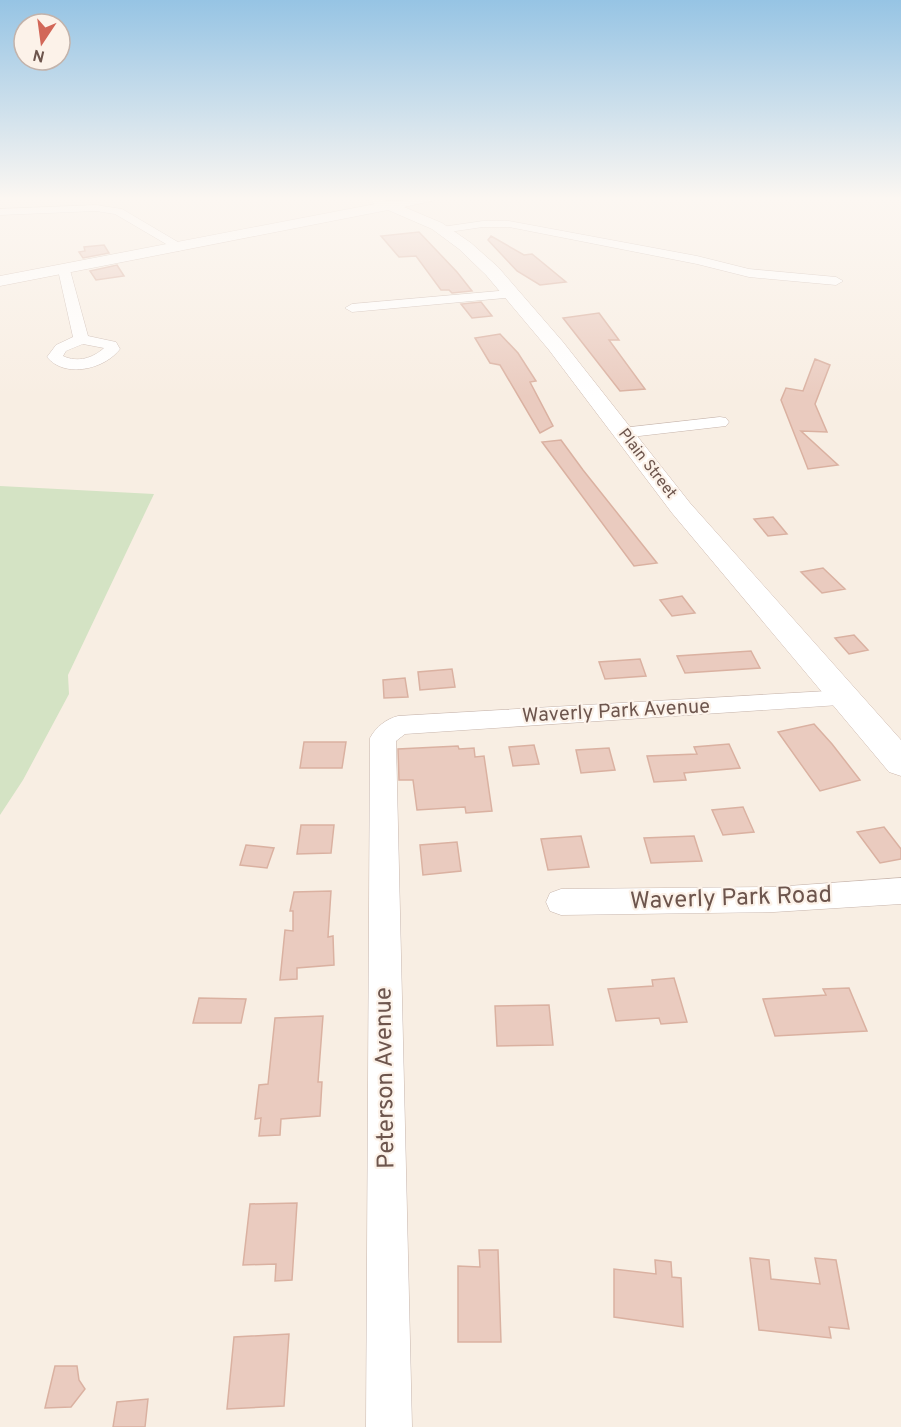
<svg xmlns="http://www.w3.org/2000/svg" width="901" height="1427" font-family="Overpass,sans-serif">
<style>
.green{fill:#d4e3c4}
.building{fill:#eacbbf;stroke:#dab1a1;stroke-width:1.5}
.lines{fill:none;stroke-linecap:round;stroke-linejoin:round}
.street-casing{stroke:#c7b5ac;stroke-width:1}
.secondary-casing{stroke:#ccb7ac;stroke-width:1}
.street{fill:#fff;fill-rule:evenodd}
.secondary{fill:#fff;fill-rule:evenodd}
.labels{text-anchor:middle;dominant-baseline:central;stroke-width:4.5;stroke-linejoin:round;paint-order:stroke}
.far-street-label{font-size:16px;fill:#6d554d;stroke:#fcf2e9}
.street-label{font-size:20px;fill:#6d554d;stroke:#fcf2e9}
.near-street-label{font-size:24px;fill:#6d554d;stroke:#fcf2e9}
</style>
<rect width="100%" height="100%" fill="#f8eee3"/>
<path class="green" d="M0 486 154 494 68 675 69 694 23 780 0 815Z"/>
<path class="building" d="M419 232 457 272 472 291 452 293 449 290H441L416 256 399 257 381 236Z
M491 236 524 255 532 254 566 282 540 285 517 271 488 240Z
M104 245 109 253 83 258 79 252 85 251 84 247Z
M117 265 124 276 96 280 90 271Z
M481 302 492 316 472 318 461 304Z
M599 313 619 340H609L645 389 620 391 563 318Z
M500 334 518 353 536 381 530 382 553 426 540 433 500 365 490 363 475 338Z
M815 359 830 365 815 404 827 432 801 431 838 465 808 469 781 400 786 388 803 391Z
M561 440 583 470 657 563 634 566 542 442Z
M773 517 787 534 768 536 754 519Z
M823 568 845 589 822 593 801 572Z
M682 596 695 613 672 616 660 600Z
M854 635 868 650 849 654 835 638Z
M751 651 760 668 685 673 677 656Z
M640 659 646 676 605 679 599 662Z
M452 669 455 687 420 690 418 672Z
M405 678 408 697 384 698 383 680Z
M814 724 832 744 860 780 820 791 778 732Z
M304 742H346L342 768H300Z
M729 744 740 768 684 773 686 780 654 782 647 756 697 754 694 747Z
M534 745 539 764 513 766 509 747Z
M458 746 459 749 474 748 475 757 484 756 492 811 466 813 465 807 417 810 413 780H399L398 749Z
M609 748 615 770 581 773 576 750Z
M743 807 754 832 723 835 712 810Z
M301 825H334L331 853 297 854Z
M884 827 901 849V859L880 863 857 832Z
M581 836 589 867 548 870 541 839Z
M694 836 702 861 651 863 644 838Z
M457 842 461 871 423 875 420 845Z
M246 845 274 848 267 868 240 865Z
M331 891 328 937 333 936 334 965 297 968V979L280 980 285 930 293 931V911H290L294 892Z
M674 978 687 1022 661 1024 659 1018 616 1021 608 989 653 986 652 980Z
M849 988 867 1031 775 1036 763 999 826 995 823 989Z
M199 998 246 999 241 1023H193Z
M549 1005 553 1045 497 1046 495 1006Z
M323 1016 318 1082H322L320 1116 281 1119 280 1135 259 1136 261 1118 255 1119 259 1085 268 1084 275 1018Z
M297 1203 292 1280 275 1281 276 1264 243 1265 250 1204Z
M479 1250H498L501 1342H458V1266L480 1267Z
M750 1258 769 1260 771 1279 820 1284 815 1258 836 1260 849 1329 829 1327 831 1338 759 1330Z
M655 1260 671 1262 672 1277 681 1278 683 1327 614 1317V1269L656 1274Z
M289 1334 284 1406 227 1409 234 1337Z
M55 1366H77L79 1380 85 1389 71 1407 45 1408Z
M148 1399 145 1427H113L117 1402Z"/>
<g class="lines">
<defs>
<path id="street" d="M96 205 122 209 188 248 178 251 115 214 96 211 0 215V209Z
M483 221H509L697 256 749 269 836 277 843 281 836 285 749 277 697 264 509 227H483L442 233 436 230 442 227Z
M64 266 70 270 88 336 116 342 120 349C105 369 65 379 47 357L56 345 73 337 58 270ZM83 344 104 348C93 358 78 363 63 356L66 351Z
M511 290 516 291V297L352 312 345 308 352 304Z
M720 417 726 418 729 422 726 426 622 438 613 433 622 428Z
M845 690 854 692 858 698 854 704 405 734 396 741 412 1427H366L370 738C376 727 386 719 398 716Z
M901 878V904L774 912 561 915 550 911 546 902 550 893 561 889 774 887Z"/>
<path id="secondary" d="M363 197C373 197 383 201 393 201 407 201 423 197 438 197L436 200 404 207 442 223 471 243 498 267 563 342 690 503 901 740V776L889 772 672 513 549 350 486 275 459 249 432 229 388 210 0 286V276L375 204Z"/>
</defs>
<use href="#street" class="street-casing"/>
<use href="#secondary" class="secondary-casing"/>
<use href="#street" class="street"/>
<use href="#secondary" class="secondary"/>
</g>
<linearGradient id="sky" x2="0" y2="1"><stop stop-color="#96c4e4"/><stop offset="0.5" stop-color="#fcf7f2"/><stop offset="1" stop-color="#fcf7f2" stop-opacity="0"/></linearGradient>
<rect width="901" height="397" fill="url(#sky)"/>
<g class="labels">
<g class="far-street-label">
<text transform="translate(647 464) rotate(52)">Plain Street</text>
</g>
<g class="street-label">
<text transform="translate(616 712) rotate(-3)">Waverly Park Avenue</text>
</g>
<g class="near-street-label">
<text transform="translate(731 899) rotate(-2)">Waverly Park Road</text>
<text transform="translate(386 1078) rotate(-91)">Peterson Avenue</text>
</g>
</g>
<g transform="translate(42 42) rotate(193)"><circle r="28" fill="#fcf2e9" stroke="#c3b3ab" stroke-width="1.5"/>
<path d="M0-4.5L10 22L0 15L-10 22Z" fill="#d26758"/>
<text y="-9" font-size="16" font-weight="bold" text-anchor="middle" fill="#6d554d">N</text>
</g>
</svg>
